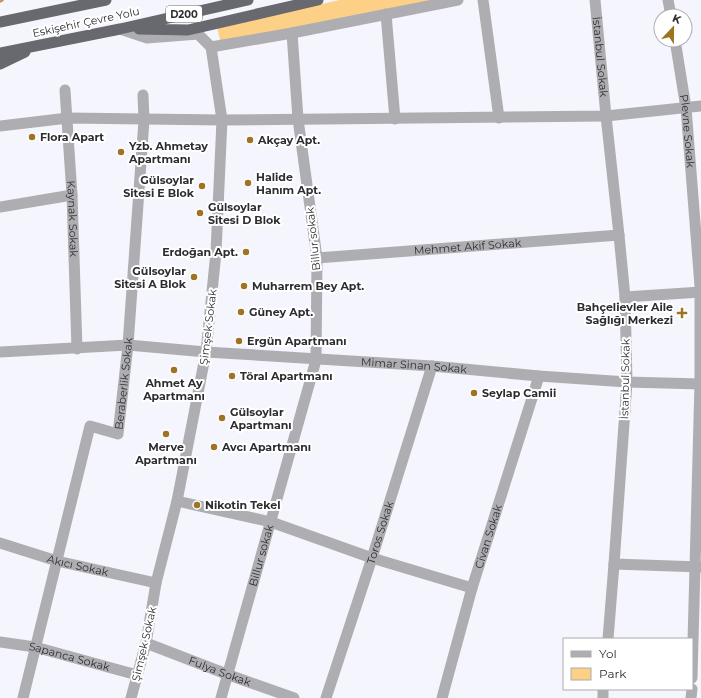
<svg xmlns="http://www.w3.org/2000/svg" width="701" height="698" font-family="Montserrat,sans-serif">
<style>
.green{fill:#fdd088}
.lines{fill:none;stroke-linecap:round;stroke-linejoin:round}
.stream{stroke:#bf995a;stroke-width:3.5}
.minor{stroke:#aeaeb2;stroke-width:11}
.trunk{stroke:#68686f;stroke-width:11}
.poi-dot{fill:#9e7423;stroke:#fff;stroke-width:1.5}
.labels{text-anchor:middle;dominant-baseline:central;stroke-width:4;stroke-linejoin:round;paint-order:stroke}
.shield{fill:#fff;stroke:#6c6c6f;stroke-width:1}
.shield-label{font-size:10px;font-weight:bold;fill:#2d2d31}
.street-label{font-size:11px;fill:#2d2d31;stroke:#fff}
.poi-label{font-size:11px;font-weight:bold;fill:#2d2d31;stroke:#fff;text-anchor:start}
</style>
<rect width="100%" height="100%" fill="#f5f5fe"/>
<path class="green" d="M340 0H449L221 44 217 27Z"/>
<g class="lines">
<path class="stream" d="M0 1 2 0"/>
<g class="minor">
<path d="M483 0 499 118"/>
<path id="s1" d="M595 0 606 116 619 235 625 297 627 382 614 564 608 639"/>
<path d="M668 0 671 16"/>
<path d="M386 14 395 119"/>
<path d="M120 29 147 38 198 34 211 47 222 120 216 252 206 352 177 501 156 583 146 643 131 698"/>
<path id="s2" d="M675 40 686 108 700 286V383L692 678"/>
<path d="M211 47 292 33 458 0"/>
<path id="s3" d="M65 90 72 195 77 349"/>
<path d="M0 126 68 118 222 120 606 116 701 106"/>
<path d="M0 207 72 195"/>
<path id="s4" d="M317 258 619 235"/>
<path d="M625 297 701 292"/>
<path id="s5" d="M0 352 128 345 206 352 432 366 539 376 627 382 701 384"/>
<path d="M177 501 271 522 372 558 472 588"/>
<path id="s6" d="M0 543 57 561 156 583"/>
<path d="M614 564 701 567"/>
<path id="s7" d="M0 642 35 647 137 675"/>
<path id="s8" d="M146 643 229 675 294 698"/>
<path id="s9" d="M23 698 90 426 118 434 128 345 144 120 143 95"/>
<path id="s10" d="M221 698 316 360 317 258 298 119 292 33"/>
<path id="s11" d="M326 698 372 558 432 366"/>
<path id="s12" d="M442 698 472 588 539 376"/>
<path d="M603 698V689"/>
<path d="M691 698 692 689"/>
</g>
<path class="trunk" d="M0 22 106 0
M139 29 188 30 318 0
M0 53 120 29 248 0
M0 64 25 52"/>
</g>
<g class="poi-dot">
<circle cx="32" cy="137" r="4"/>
<circle cx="250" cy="140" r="4"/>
<circle cx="121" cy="152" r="4"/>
<circle cx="248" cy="183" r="4"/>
<circle cx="202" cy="186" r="4"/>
<circle cx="200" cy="213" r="4"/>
<circle cx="246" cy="252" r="4"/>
<circle cx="194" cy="277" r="4"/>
<circle cx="244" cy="286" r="4"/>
<circle cx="241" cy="312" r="4"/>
<path d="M680 307h4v4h4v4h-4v4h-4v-4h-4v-4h4z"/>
<circle cx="239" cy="341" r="4"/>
<circle cx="174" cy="370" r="4"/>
<circle cx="232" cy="376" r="4"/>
<circle cx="474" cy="393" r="4"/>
<circle cx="222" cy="418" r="4"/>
<circle cx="166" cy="434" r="4"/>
<circle cx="214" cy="447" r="4"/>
<circle cx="197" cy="505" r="4"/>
</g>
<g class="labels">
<rect class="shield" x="166" y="6" width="36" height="16" rx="3"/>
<g class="shield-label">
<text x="184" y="14">D200</text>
</g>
<g class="street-label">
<text transform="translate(86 22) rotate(-12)">Eskişehir Çevre Yolu</text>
<text stroke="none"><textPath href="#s1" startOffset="57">İstanbul Sokak</textPath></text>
<text stroke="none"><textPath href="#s2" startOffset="92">Plevne Sokak</textPath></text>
<text stroke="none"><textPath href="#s3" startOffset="129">Kaynak Sokak</textPath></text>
<text transform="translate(313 239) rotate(-96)">Billur sokak</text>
<text stroke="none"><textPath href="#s4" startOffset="151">Mehmet Akif Sokak</textPath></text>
<text transform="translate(208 327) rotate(-83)">Şimşek Sokak</text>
<text stroke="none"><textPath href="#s5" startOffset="415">Mimar Sinan Sokak</textPath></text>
<text transform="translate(625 379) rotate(-89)">İstanbul Sokak</text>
<text stroke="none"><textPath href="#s9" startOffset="360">Beraberlik Sokak</textPath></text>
<text stroke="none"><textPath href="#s11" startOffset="174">Toros Sokak</textPath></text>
<text stroke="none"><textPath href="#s12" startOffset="168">Civan Sokak</textPath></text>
<text stroke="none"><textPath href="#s10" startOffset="148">Billur sokak</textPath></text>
<text stroke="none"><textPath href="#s6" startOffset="81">Akıcı Sokak</textPath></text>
<text transform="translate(144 644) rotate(-77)">Şimşek Sokak</text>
<text stroke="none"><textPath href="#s7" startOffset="71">Sapanca Sokak</textPath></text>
<text stroke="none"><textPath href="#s8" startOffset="79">Fulya Sokak</textPath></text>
</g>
<g class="poi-label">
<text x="40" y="137">Flora Apart</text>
<text x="258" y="140">Akçay Apt.</text>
<text x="129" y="146">Yzb. Ahmetay<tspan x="129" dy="13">Apartmanı</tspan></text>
<text x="256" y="177">Halide<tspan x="256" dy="13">Hanım Apt.</tspan></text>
<text x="194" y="180" text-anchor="end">Gülsoylar<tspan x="194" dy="13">Sitesi E Blok</tspan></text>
<text x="208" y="207">Gülsoylar<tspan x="208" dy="13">Sitesi D Blok</tspan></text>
<text x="238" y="252" text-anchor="end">Erdoğan Apt.</text>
<text x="186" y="271" text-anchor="end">Gülsoylar<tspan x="186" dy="13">Sitesi A Blok</tspan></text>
<text x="252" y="286">Muharrem Bey Apt.</text>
<text x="673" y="307" text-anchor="end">Bahçelievler Aile<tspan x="673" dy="13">Sağlığı Merkezi</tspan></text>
<text x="249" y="312">Güney Apt.</text>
<text x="247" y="341">Ergün Apartmanı</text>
<text x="240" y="376">Töral Apartmanı</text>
<text x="174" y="383" text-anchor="middle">Ahmet Ay<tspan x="174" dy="13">Apartmanı</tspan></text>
<text x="482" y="393">Seylap Camii</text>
<text x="230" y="412">Gülsoylar<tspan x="230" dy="13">Apartmanı</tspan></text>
<text x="166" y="447" text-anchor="middle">Merve<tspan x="166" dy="13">Apartmanı</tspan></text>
<text x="222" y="447">Avcı Apartmanı</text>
<text x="205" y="505">Nikotin Tekel</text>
</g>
</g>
<rect x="563" y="638" width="130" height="52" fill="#ffffff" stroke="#ababad"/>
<rect x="571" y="651" width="20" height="6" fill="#aeaeb2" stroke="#ababad"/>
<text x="599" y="658" font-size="12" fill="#2d2d31">Yol</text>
<rect x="571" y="668" width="20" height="12" fill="#fdd088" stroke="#ababad"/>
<text x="599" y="678" font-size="12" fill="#2d2d31">Park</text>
<g transform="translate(673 28) rotate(22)"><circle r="19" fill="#ffffff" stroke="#ababad"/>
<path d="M0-3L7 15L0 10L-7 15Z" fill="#9e7423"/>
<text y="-6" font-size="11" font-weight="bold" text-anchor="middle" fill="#2d2d31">K</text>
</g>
</svg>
